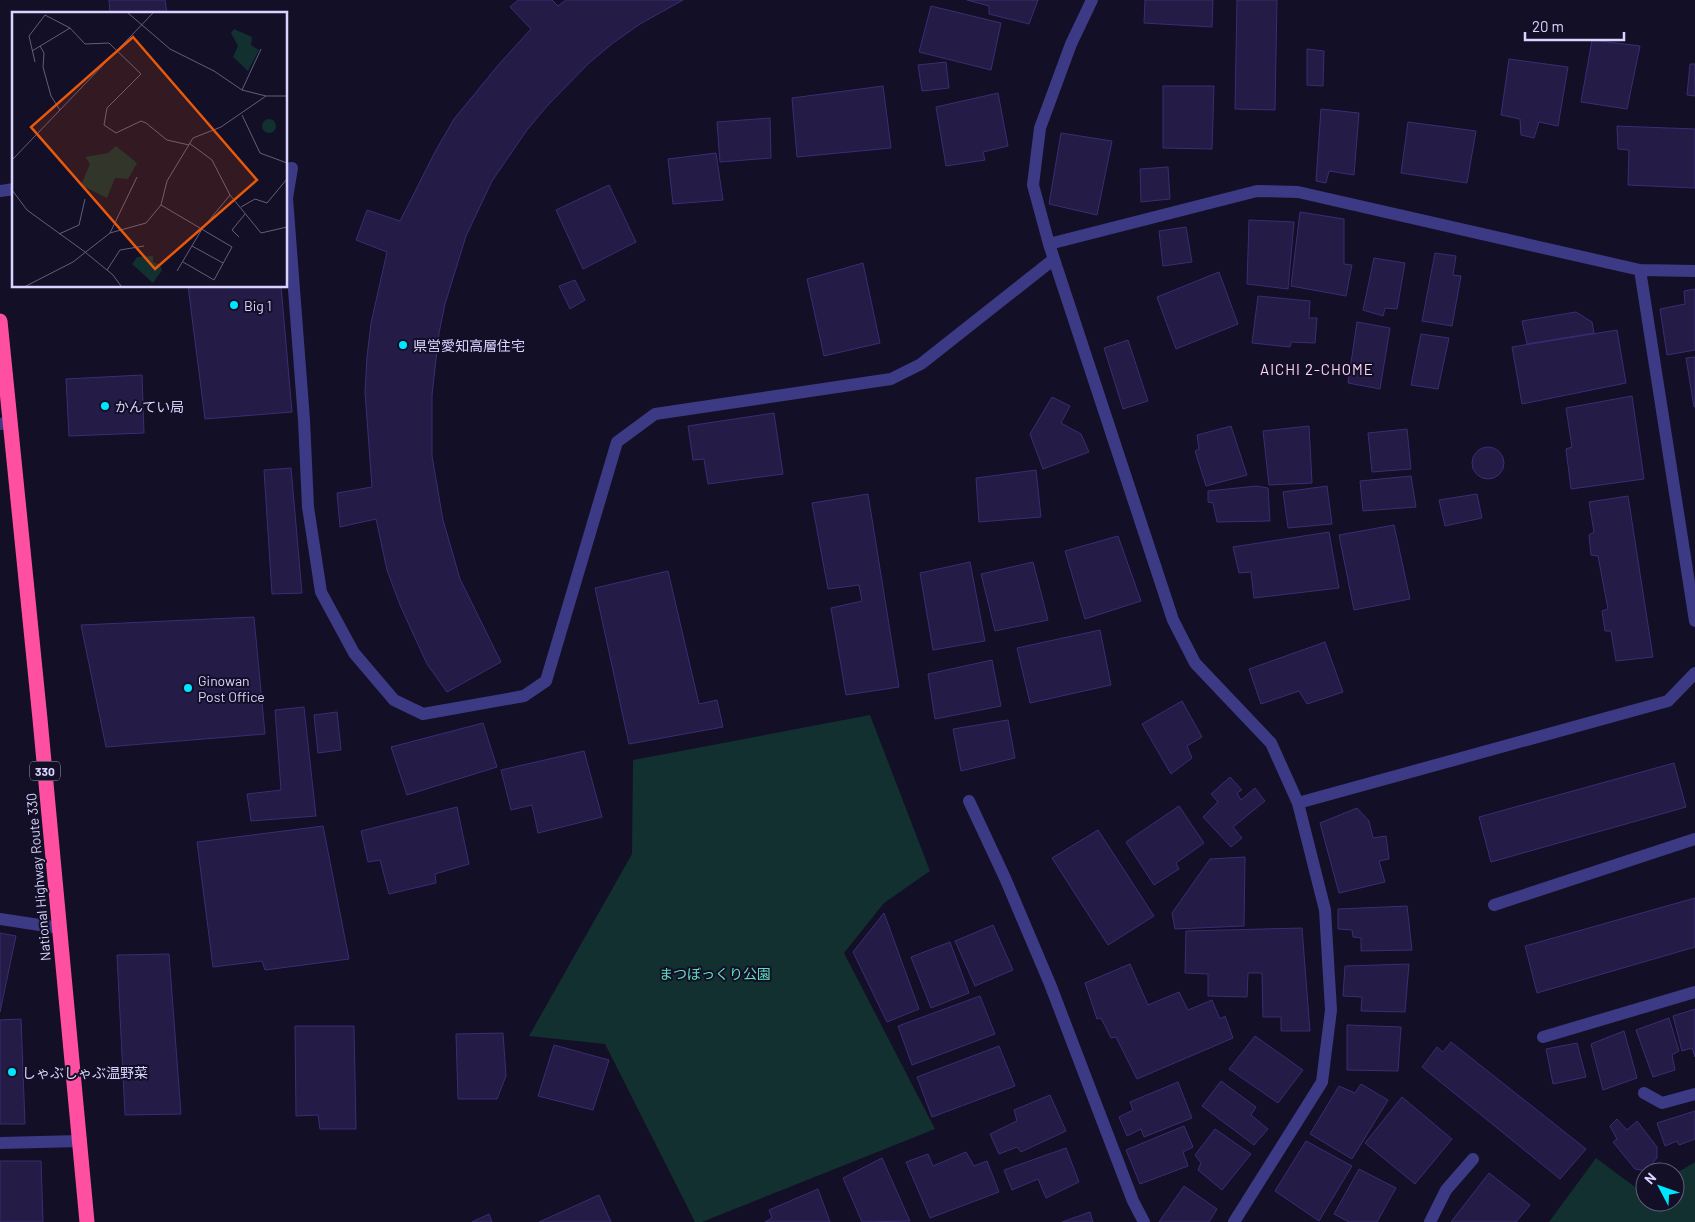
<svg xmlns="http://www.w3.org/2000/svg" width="1695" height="1222" font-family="Barlow,'Noto Sans JP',sans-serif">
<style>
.green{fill:#12302f}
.building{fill:#241b47;stroke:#3b2d73}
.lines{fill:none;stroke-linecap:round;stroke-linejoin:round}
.minor{stroke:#3d3a85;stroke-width:12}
.highway{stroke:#ff4fa3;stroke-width:15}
.poi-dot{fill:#00e5ff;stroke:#130f26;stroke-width:2}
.labels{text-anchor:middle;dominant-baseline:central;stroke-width:4;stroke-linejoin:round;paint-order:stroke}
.shield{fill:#130f26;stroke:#9e99be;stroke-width:1}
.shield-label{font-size:12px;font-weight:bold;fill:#d9d4ff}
.poi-label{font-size:14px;fill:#d9d4ff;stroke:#130f26;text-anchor:start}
.street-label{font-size:14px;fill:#d9d4ff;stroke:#130f26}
.park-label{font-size:14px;fill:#5fe0c0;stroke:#130f26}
.neighbourhood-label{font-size:15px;letter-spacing:1px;fill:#ffd6f0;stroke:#130f26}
.inset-road{fill:none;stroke:#625e7d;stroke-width:1}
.view{fill:#e8590c;fill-opacity:0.15;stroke:#e8590c;stroke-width:2.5}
.inset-edge{fill:none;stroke:#d9d4ff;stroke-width:2.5}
</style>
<rect width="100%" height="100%" fill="#130f26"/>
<path class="green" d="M870 715 930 871 884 903 844 953 935 1129 702 1222H695L605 1044 529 1036 632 854 633 760Z
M1596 1158 1643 1193 1645 1192V1202H1675V1174L1695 1162V1222H1549Z"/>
<path class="building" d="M109 0H165L167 14H110Z
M518 0H552L558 6 566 0H683L640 24 613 43 589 63 547 106 527 130 492 181 466 236 445 304 439 333 432 395V456L443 520 460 579 501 662 447 692 427 664 400 605 387 570 376 519 340 527 337 493 372 487 365 392 367 357 371 323 387 252 356 240 367 210 400 221 436 150 454 119 500 63 531 29 510 7Z
M967 0H1038L1029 24 989 14V6Z
M1145 0H1213L1212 27 1144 23Z
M1237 0H1277L1275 110 1235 109Z
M931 6 1001 23 991 70 919 52Z
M1592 40 1640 46 1627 109 1581 102Z
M1307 49 1324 51 1323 86 1307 85Z
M1509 59 1568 67 1558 126 1539 122 1534 138 1521 135 1520 119 1501 115Z
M946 62 949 88 922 91 918 65Z
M1690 64H1695V96L1687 95Z
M883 86 891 148 797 157 792 98Z
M1163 86H1214L1212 149 1163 148Z
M998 93 1008 146 983 152 985 160 946 166 936 107Z
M1321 109 1359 113 1354 175 1329 171 1326 183 1316 181Z
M770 118 771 158 720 162 717 122Z
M1408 122 1476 131 1467 183 1401 173Z
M1617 126 1695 129V188L1628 185 1629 150 1618 149Z
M1061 133 1112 141 1097 215 1049 204Z
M716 153 723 200 673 204 668 159Z
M1168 167 1170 199 1141 202 1140 169Z
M609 185 636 242 583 269 556 210Z
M1300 212 1344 219V264L1352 265 1346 296 1291 286Z
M1249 220 1294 222 1288 289 1247 284Z
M1186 227 1192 262 1163 266 1159 231Z
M1435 253 1456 256 1453 275 1461 276 1452 326 1422 321Z
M1374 258 1405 263 1397 309 1385 308 1383 316 1363 310Z
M863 263 880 343 824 356 807 279Z
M1219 272 1238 324 1176 349 1157 297Z
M575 280 585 300 570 309 559 286Z
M188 286H281L292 412 205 419Z
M1695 289V350L1667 355 1660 309 1685 304 1684 291Z
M1258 296 1310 301 1309 318H1317L1315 343 1291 342 1290 347 1252 343Z
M1576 312 1592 322 1594 333 1527 344 1522 321Z
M1357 322 1390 328 1380 389 1348 383Z
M1617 330 1626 383 1522 404 1512 347Z
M1421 334 1449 338 1438 389 1411 385Z
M1128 340 1148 401 1123 409 1104 348Z
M1695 357V407H1694L1686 358Z
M142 375 144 433 69 436 66 379Z
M1632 396 1644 479 1571 489 1566 449 1572 447 1566 408Z
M1052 397 1070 406 1061 423 1081 434 1089 452 1043 469 1030 434Z
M774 413 783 474 708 484 704 459 693 460 688 426Z
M1231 426 1247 475 1206 486 1195 451 1199 449 1197 435Z
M1309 426 1312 483 1269 485 1263 431Z
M1407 429 1411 469 1372 472 1368 433Z
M1472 463a16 16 0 1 1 32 0a16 16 0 1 1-32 0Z
M291 468 302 593 272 594 264 470Z
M1036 470 1041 517 979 522 976 478Z
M1411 476 1416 507 1363 511 1360 481Z
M1257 486 1268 488 1270 521 1217 522 1213 503 1208 502V491Z
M1327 486 1332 524 1288 528 1283 492Z
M868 494 899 687 846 695 831 608 862 601 859 585 828 589 812 503Z
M1477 494 1482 518 1445 526 1439 500Z
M1628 496 1653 657 1616 661 1611 631H1605L1602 611 1608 609 1598 556 1591 555 1589 535 1594 532 1589 502Z
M1394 525 1410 599 1354 610 1339 535Z
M1329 532 1339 588 1254 598 1251 572 1239 573 1233 547Z
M1118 536 1141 601 1085 619 1065 551Z
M970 562 985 641 933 650 920 573Z
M1033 562 1048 620 995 631 981 574Z
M668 571 699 704 717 700 723 727 629 744 595 588Z
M254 617 265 734 106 747 81 625Z
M1100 630 1111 685 1030 703 1017 648Z
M1325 642 1343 692 1307 704 1299 691 1261 704 1249 669Z
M992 660 1001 706 935 719 928 674Z
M1182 701 1202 737 1187 746 1192 758 1171 774 1142 724Z
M304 707 316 816 251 821 247 794 281 790 275 710Z
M337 712 341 750 318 753 314 715Z
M1008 720 1015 758 961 771 953 729Z
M483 723 497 767 407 795 391 747Z
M584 751 602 817 538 833 532 805 511 810 501 770Z
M1674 763 1686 807 1491 862 1479 817Z
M1230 777 1242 790 1237 793 1241 800 1255 788 1265 801 1233 827 1242 838 1231 847 1203 817 1218 802 1211 794Z
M1179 806 1204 843 1176 863 1179 869 1154 885 1126 842Z
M457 807 469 864 435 874 436 883 389 894 380 860 368 862 361 831Z
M1357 808 1369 821 1373 838 1386 836 1389 859 1379 861 1385 882 1339 893 1320 823Z
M323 826 349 959 265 970 262 961 213 967 197 842Z
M1098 830 1154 916 1108 945 1052 858Z
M1245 857 1244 926 1175 929 1172 913 1210 859Z
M1695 898V947L1537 993 1525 946Z
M1407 906 1412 950 1361 951V938L1353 937 1352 930 1338 929V909Z
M884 913 919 1009 887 1022 853 952Z
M993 925 1013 970 975 986 955 941Z
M1302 928 1310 1031H1281V1017H1263L1262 973H1248L1247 997 1208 996V974L1185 973 1186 931Z
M0 933 16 936 0 1012Z
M950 942 969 993 931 1008 911 957Z
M169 954 181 1114 125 1115 117 955Z
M1130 964 1148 1005 1179 992 1188 1010 1212 1000 1220 1019 1225 1016 1233 1038 1137 1079 1116 1037 1111 1038 1101 1018 1097 1019 1085 983Z
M1409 964 1405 1012 1361 1011 1362 997 1343 996 1345 966Z
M980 996 995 1034 912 1065 898 1026Z
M1695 1009V1057L1692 1048 1682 1051 1673 1016Z
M1669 1018 1679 1051 1672 1055 1675 1070 1653 1077 1636 1030Z
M21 1019 25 1124H0V1020Z
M1347 1025 1401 1027 1398 1071 1347 1070Z
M295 1026H354L356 1129H320L318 1115 296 1116Z
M1624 1031 1637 1078 1603 1090 1591 1044Z
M503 1033 506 1076 497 1099H458L456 1034Z
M1255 1036 1303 1070 1278 1103 1229 1069Z
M1451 1042 1586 1149 1560 1179 1422 1067 1437 1047 1443 1052Z
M1577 1043 1586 1077 1553 1084 1546 1049Z
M554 1045 609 1060 593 1110 538 1096Z
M999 1046 1015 1086 932 1117 917 1077Z
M1221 1081 1256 1107 1251 1115 1268 1129 1254 1145 1202 1106Z
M1178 1082 1192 1118 1144 1137 1141 1129 1127 1136 1119 1117 1133 1110 1130 1102Z
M1361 1084 1388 1100 1352 1159 1310 1134 1339 1086 1355 1093Z
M1050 1095 1066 1131 1021 1152 1017 1147 999 1154 990 1134 1017 1121 1014 1110Z
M1402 1097 1452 1139 1415 1184 1365 1143Z
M1695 1111V1139L1679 1145 1677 1141 1665 1146 1657 1123Z
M1617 1119 1627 1130 1637 1121 1657 1147V1158L1646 1171 1635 1169 1613 1142 1617 1139 1610 1126Z
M1184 1126 1193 1147 1183 1152 1188 1166 1140 1184 1126 1150Z
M1215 1129 1251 1154 1222 1190 1198 1170 1201 1163 1195 1155Z
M1306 1141 1352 1166 1319 1221 1275 1191Z
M1066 1148 1079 1182 1046 1198 1038 1179 1012 1190 1004 1170Z
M966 1152 974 1166 987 1161 999 1192 930 1218 906 1162 928 1154 933 1166Z
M882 1158 910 1221 862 1222 843 1178Z
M0 1161H41L43 1222H0Z
M1359 1169 1396 1188 1377 1222H1349L1334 1214Z
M1489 1173 1530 1205 1516 1222H1451Z
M1184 1186 1217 1209 1209 1222H1159Z
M818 1189 830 1222H765L772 1218 769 1210Z
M599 1195 611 1222H539Z
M1090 1212 1093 1222H1062Z
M489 1214 492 1222H472Z"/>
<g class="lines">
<path class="minor" d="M1092 0 1071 44 1040 128 1033 185 1049 244 1173 620 1195 663 1271 743 1298 803 1325 910 1331 1010 1322 1082 1234 1222
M286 169 292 168 287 198 304 420 308 507 321 592 354 653 394 700 423 714 524 696 546 681 617 442 655 414 891 379 921 364 1054 259
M0 191 14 189
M1049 244 1257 191 1298 192 1640 270 1695 271
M1640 270 1695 621
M0 424 10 422
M969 801 1005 878 1050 984 1133 1201 1144 1222
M1298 803 1668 701 1695 673
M1494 905 1695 839
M0 919 59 928
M1543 1037 1695 992
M1644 1093 1662 1103 1695 1094
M0 1143 80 1141
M1430 1222 1446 1190 1473 1159"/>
<path class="highway" d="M0 321 40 719 87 1222"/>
</g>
<g class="poi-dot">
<circle cx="234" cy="305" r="5"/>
<circle cx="403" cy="345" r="5"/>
<circle cx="105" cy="406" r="5"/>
<circle cx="188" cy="688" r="5"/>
<circle cx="12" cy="1072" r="5"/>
</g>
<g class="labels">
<rect class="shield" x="30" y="761.5" width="30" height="19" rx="4"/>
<g class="shield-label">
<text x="45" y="771">330</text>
</g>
<g class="poi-label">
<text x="244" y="305">Big 1</text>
<text x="413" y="345">県営愛知高層住宅</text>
<text x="115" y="406">かんてい局</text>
<text x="198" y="680">Ginowan<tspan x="198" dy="16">Post Office</tspan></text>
<text x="22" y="1072">しゃぶしゃぶ温野菜</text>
</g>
<g class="street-label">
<text transform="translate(38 877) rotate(-95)">National Highway Route 330</text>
</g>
<g class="park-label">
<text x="715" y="973">まつぼっくり公園</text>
</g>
<g class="neighbourhood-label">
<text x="1317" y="369">AICHI 2-CHOME</text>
</g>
</g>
<g transform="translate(12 12)">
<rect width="275" height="275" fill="#130f26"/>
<path d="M222 17 240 25 239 33 247 38 236 59 221 45 226 34 219 21ZM250 114a7 7 0 1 1 14 0a7 7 0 1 1-14 0ZM104 134 125 151 116 167 103 166 95 186 69 173 78 152 73 145 96 141ZM141 244V250L148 253 150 258 141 271 120 252 125 245Z" fill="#12302f"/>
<path class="inset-road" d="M116 1 158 37 202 59 230 78 254 84H275M28 34 32 41 31 55 39 84 48 98M20 39 58 16M23 50 17 24 33 3 58 16 73 32 97 31 129 62 95 96 92 113 104 121 129 109 134 111 155 128 177 133M230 78 249 37M230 103 248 141 275 151M177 131 200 148 218 183 249 221 275 215M0 148 141 1M0 178 15 198 73 240 101 263 109 274M149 193 220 235 202 268 171 250M229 195 243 187 255 191 275 167M98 221 125 165M47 222 67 213 73 187M227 225 220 218 233 202M180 234 211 251M95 258 108 238 132 234M165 259 190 217 218 183M14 274 61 250 98 221 134 211 149 193 155 169 181 126 209 115 254 84"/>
<path class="view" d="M121 25 245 168 143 257 19 115Z"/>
<rect width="275" height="275" class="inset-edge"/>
</g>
<g transform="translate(1660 1187) rotate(311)"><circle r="24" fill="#130f26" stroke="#625e7d"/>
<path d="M0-4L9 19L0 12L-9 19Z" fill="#00e5ff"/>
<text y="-8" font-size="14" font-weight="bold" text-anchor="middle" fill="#d9d4ff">N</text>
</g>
<path d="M1525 32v8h99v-8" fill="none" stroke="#d9d4ff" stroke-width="2.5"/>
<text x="1532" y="32" font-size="15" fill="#d9d4ff" stroke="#130f26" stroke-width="4" paint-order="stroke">20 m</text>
</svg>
